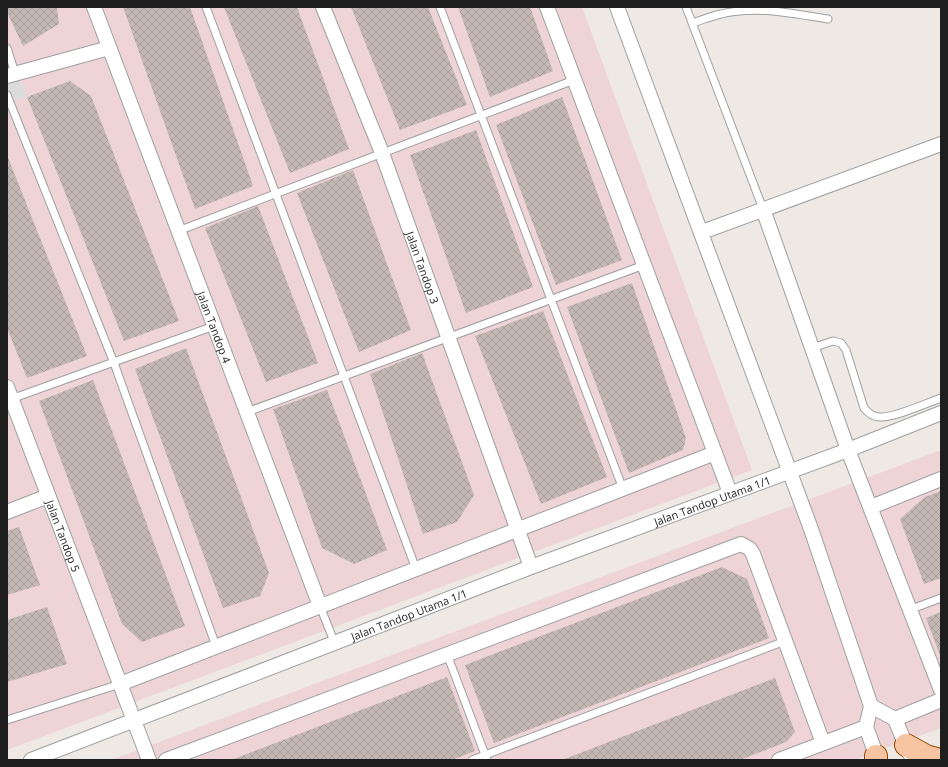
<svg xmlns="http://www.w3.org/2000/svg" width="948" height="767" font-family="'Open Sans',sans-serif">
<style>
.residential{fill:#dcdbdb}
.commercial{fill:#eed4d7}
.building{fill:url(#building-cross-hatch)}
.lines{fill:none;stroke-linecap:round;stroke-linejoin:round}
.lane-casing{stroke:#9f9f9f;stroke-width:9}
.street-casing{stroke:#9f9f9f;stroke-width:16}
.primary-casing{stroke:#904d08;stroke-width:24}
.lane{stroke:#fff;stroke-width:7}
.street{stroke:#fff;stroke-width:14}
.primary{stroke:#f7c4a1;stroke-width:22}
.labels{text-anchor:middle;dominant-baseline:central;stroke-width:3;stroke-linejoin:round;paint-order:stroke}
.street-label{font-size:11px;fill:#1e1e1e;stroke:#fff}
</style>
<defs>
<pattern id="building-cross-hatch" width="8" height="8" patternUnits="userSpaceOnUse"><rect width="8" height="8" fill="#c3b8b4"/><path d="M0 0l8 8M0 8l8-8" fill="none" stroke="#a79e9a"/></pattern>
</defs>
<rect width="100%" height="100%" fill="#eee9e4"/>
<path class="residential" d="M7 39 27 97 7 101Z"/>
<path class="commercial" d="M7 7H582L752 470 7 750V101L27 97 7 39Z
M941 450V728L854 760H111Z"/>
<path class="building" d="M8 7H57L59 24 23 46 7 12Z
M123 7H190L253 186 195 209Z
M224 7H297L349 149 290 173Z
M351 7H428L467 105 400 130Z
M458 7H530L553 71 490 97Z
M70 81 91 96 179 321 124 341 27 97Z
M562 97 622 260 556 285 496 125Z
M476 130 533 287 466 313 410 155Z
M7 155 87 356 27 378 7 328Z
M353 170 411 330 359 352 297 193Z
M258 206 318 363 266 382 205 228Z
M632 283 686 438 683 450 629 473 567 307Z
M543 311 607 477 541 504 475 336Z
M186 348 269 573 260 596 223 608 135 369Z
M422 353 474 495 457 522 423 534 370 374Z
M93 380 185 626 142 642 122 624 39 401Z
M327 390 387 550 354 564 322 548 273 409Z
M941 491V578L924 584 900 519 925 497Z
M19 527 40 585 7 595V531Z
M722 567 747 579 769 638 494 743 465 665Z
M47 607 67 664 7 682V620Z
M941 612V658L926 618Z
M447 677 475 751 452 760H231Z
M775 678 795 732 786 742 740 760H562Z"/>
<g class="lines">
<defs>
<path id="lane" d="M206 7 416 569
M440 7 623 489
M686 7 763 209
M692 23C702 20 712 16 721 14 756 5 794 14 828 19
M7 48 15 73
M7 95 114 363 216 646
M178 231 574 80
M812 348 833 341 841 343 846 350 864 408C868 413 873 417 880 417 894 418 927 403 941 398
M11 399 214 326
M247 412 644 265
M320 606 335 644
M909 610 941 598
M447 654 487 760
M7 720 120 684
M472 760 785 641"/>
<g id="street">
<path id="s1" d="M94 7 320 606"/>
<path id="s2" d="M323 7 382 153 531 567"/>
<path d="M547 7 730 493"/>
<path d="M617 7 811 529 871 706 866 727 878 760"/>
<path d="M7 76 109 48"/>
<path d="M763 209 848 450 941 690"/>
<path d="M702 232 941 144"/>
<path id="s3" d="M7 387 149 760"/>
<path d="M871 507 941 479"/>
<path d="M7 512 48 496"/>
<path d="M120 684 715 453"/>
<path d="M871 706 895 719 909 753"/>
<path d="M895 719 941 700"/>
<path id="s4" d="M31 760 531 567 848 450 941 413"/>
<path d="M166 760 741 544 750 549 753 554 823 743"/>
<path d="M779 760 866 727"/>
</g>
<path id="primary" d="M906 745 926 756 940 760
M876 760V756"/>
</defs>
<use href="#lane" class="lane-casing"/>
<use href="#street" class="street-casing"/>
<use href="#primary" class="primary-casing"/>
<use href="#lane" class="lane"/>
<use href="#street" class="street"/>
<use href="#primary" class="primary"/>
</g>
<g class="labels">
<g class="street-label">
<text stroke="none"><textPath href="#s2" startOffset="279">Jalan Tandop 3</textPath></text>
<text stroke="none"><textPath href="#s1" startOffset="342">Jalan Tandop 4</textPath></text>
<text stroke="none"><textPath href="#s4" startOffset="729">Jalan Tandop Utama 1/1</textPath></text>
<text stroke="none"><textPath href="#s3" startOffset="159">Jalan Tandop 5</textPath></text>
<text stroke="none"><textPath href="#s4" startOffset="405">Jalan Tandop Utama 1/1</textPath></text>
</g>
</g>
<rect width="948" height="767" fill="none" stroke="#1e1e1e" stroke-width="16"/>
</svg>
